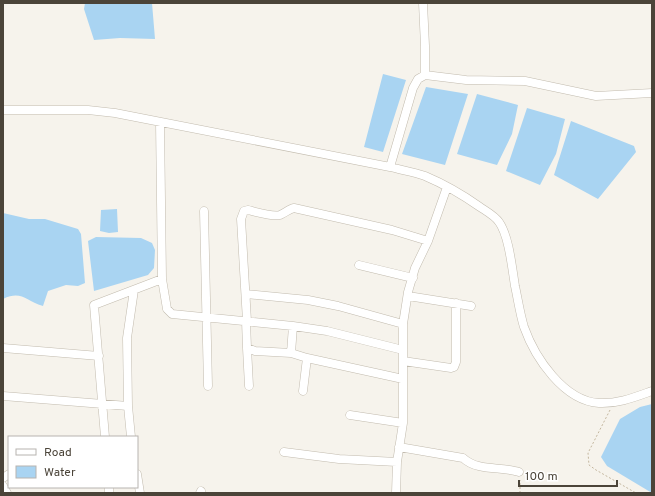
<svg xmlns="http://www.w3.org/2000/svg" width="655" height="496" font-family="Overpass,sans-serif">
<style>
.water{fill:#a9d4f2}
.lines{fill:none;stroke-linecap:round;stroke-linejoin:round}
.minor-casing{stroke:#c2bbae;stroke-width:9}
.path{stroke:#c4b79f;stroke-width:1;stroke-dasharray:2 2;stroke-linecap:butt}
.minor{stroke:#fff;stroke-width:8}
</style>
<rect width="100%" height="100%" fill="#f6f3ec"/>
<path class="water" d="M85 3H152L155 39 120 38 94 40 84 9Z
M383 74 406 80 383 152 364 147Z
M426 87 468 94 445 165 402 154Z
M477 94 518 105 512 134 497 165 457 154Z
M527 108 565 119 556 154 540 185 506 171Z
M571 121 634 146 636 152 598 199 554 175Z
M117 209 118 232 109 233 100 231 101 210Z
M3 213 29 219H45L78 229 81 234 85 283 78 286 66 285 48 291 43 306C25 301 22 290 3 299Z
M96 237 141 238 152 243 155 250 154 268 148 275 94 291 88 241Z
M652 404V493L607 466 601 457 620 419 640 407Z"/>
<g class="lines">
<defs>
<path id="minor" d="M423 3 425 46V75
M3 110H88L115 113 390 167C401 170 414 172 425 176 444 184 463 195 480 207 486 211 495 216 499 222 509 236 512 268 515 286 518 300 520 314 524 327 535 358 564 401 599 403 618 404 635 397 652 391
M160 122 162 279 167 309 172 314 293 326 327 331 403 350
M390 167 413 88 418 79 425 75 466 80 525 81 596 96 652 93
M204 211 208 386
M359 265 413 278
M246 294 308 300 338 306 403 324
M408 296 471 306
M246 321 247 348 255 351 291 353 307 358 403 379
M247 321 241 219 244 211 248 210C256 212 273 217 280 215 285 213 289 209 294 208L392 230 428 241
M3 348 99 356
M247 348 249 386
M291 353 293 326
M403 361 451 368 454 367 456 362V303
M303 391 307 358
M3 396 128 406
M350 415 403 423
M105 437 94 305 162 279
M131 437 128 406 127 338 134 290
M399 447 463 458C478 472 502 466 519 472
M284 452 339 459 397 462
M137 474 140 493
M3 478 9 474
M3 486 7 493
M109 487V493
M200 493 201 491
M396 493 397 462 403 423V324L408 292 415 268 428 241 447 187"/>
</defs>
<use href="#minor" class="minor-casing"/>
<path class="path" d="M610 410 588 453 589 465 596 470 636 493
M520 493V480"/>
<use href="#minor" class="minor"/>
</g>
<rect width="655" height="496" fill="none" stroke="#4b4439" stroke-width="8"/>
<rect x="8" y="436" width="130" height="52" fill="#ffffff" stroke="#b7b4b0"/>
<rect x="16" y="449" width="20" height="6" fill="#ffffff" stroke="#b7b4b0"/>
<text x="44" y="456" font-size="12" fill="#4b4439">Road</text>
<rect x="16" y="466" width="20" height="12" fill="#a9d4f2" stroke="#b7b4b0"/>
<text x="44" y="476" font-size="12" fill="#4b4439">Water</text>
<path d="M519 480v6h98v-6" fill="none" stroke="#4b4439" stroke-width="2"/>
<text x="525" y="480" font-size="12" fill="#4b4439" stroke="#ffffff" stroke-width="3" paint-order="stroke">100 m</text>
</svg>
